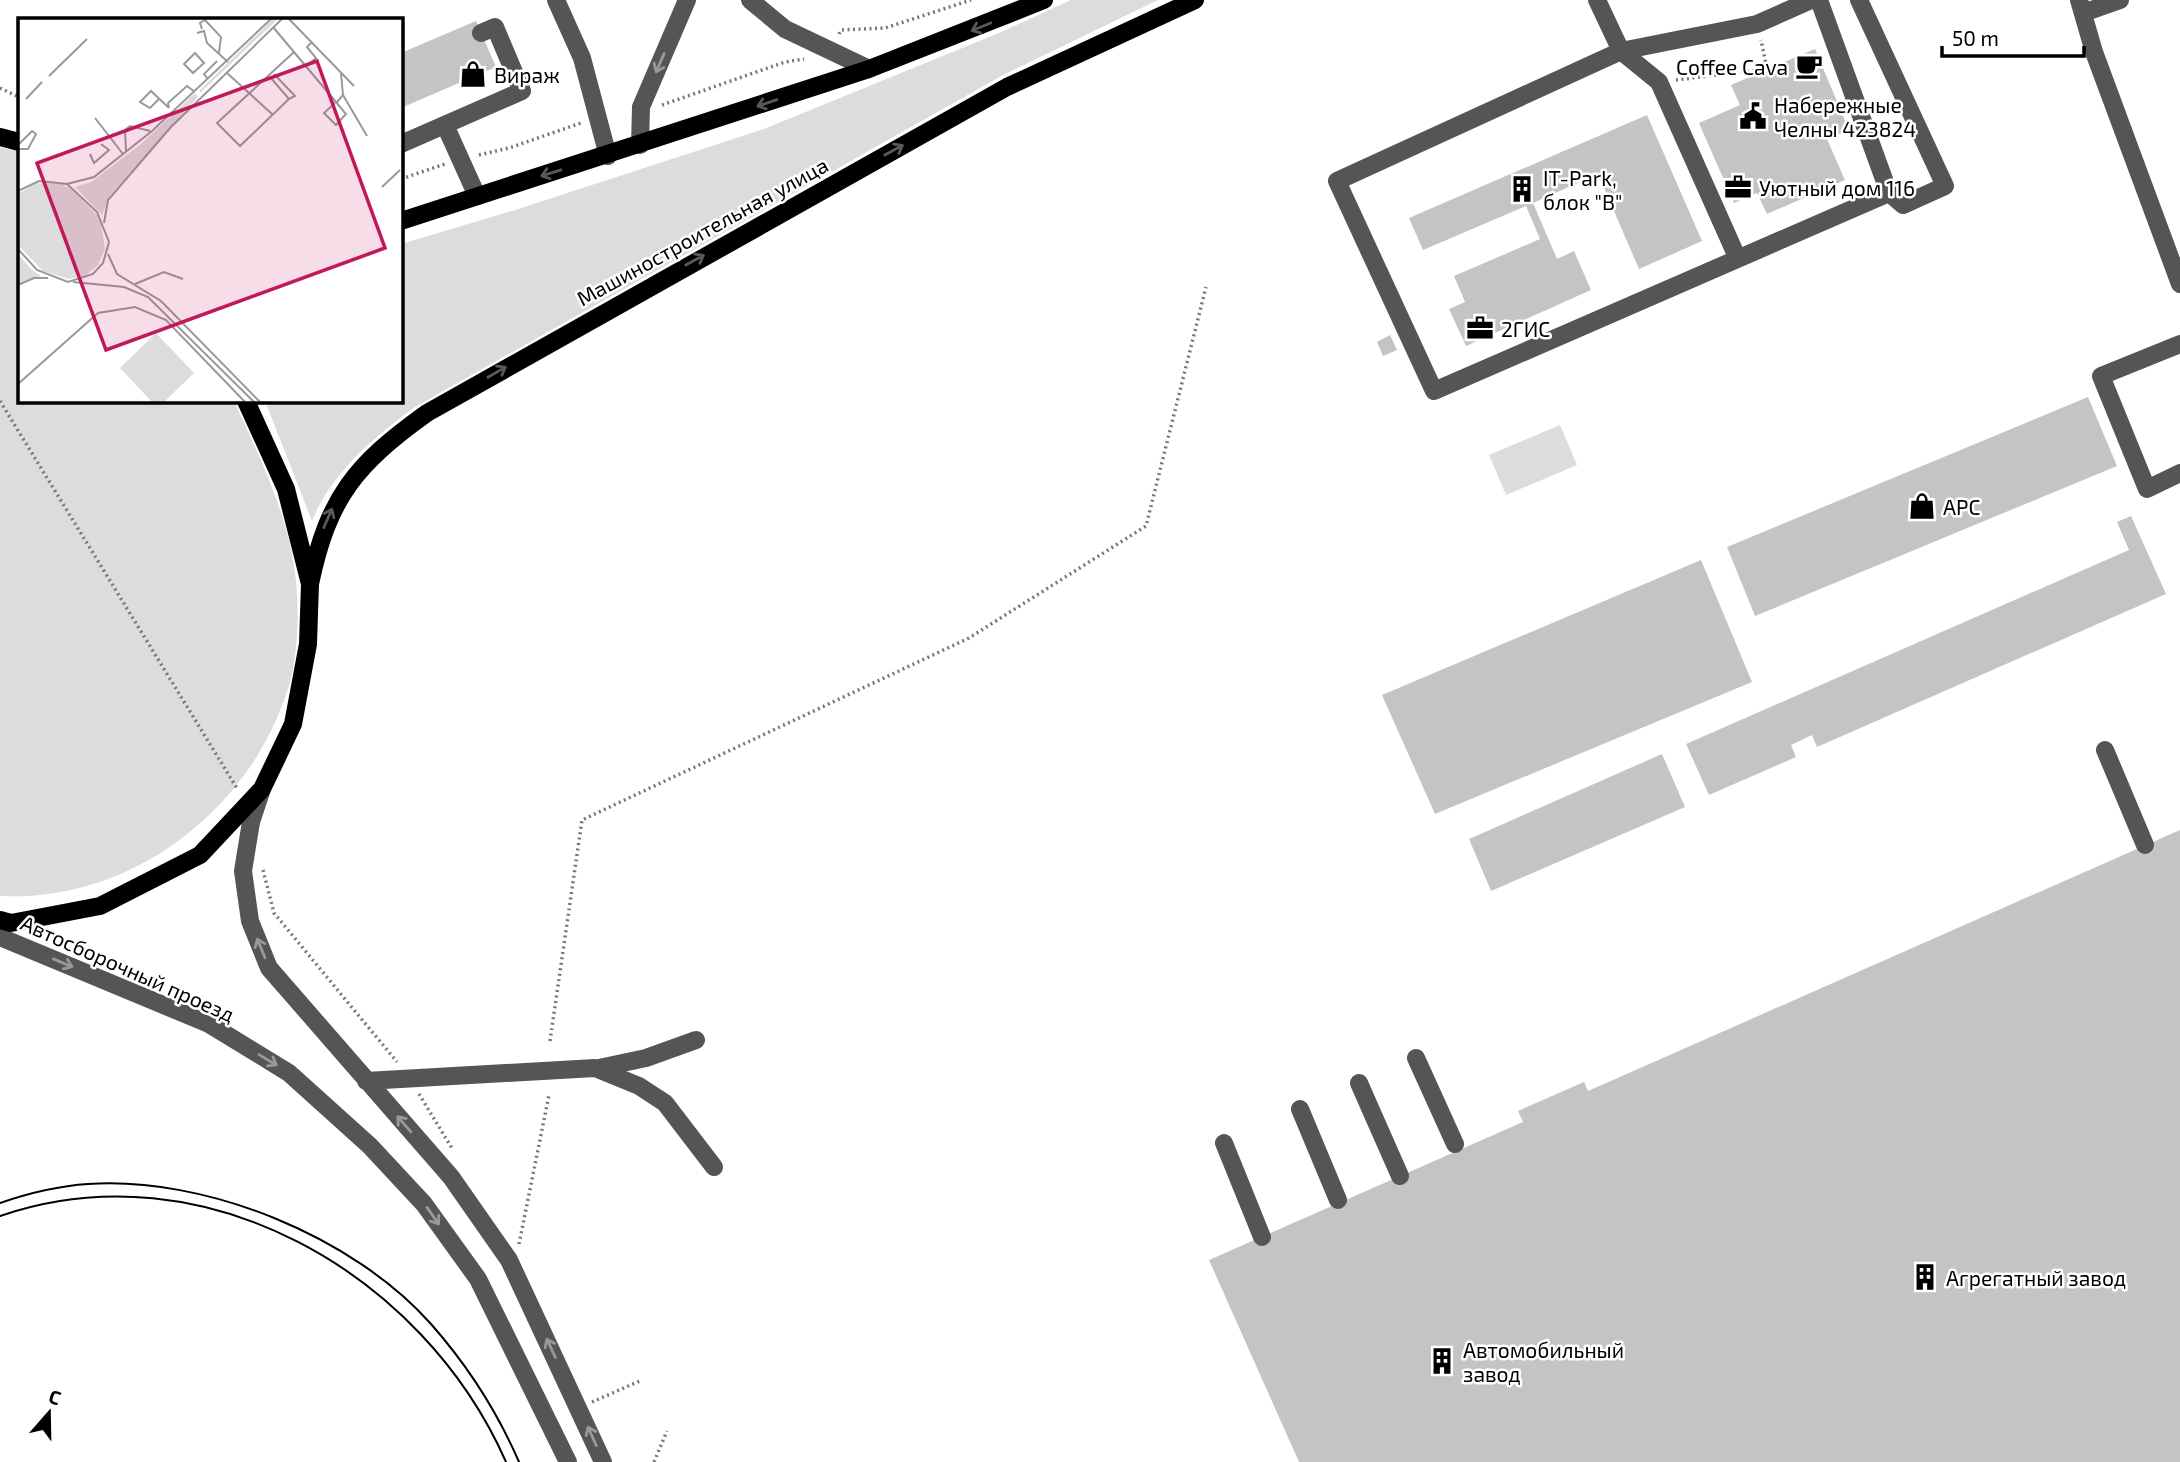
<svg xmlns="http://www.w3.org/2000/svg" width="2180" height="1462" font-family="'Exo 2',sans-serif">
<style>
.green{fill:#dcdcdc}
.building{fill:#c4c4c4}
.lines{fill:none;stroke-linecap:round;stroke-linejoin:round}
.path{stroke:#777;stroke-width:3.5;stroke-dasharray:2 3.5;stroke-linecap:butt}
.minor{stroke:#555;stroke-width:18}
.major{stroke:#000;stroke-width:18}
.tram{stroke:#000;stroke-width:2}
.oneway{stroke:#595959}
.oneway2{stroke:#999}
.labels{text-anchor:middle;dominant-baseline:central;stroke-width:5;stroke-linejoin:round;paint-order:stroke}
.poi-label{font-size:21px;fill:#000;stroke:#fff;text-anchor:start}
.street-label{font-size:21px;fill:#000;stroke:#fff}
.inset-road{fill:none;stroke:#999;stroke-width:2}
.view{fill:#c2185b;fill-opacity:0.15;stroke:#c2185b;stroke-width:3.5}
.inset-edge{fill:none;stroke:#000;stroke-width:3.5}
</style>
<rect width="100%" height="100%" fill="#fff"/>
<path class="green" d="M1071 0H1158L1003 75 415 407C373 438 332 472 312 521L265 401H401V244L512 211 764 129 999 33Z
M0 147 19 152V401H234C260 457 290 519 296 581 299 611 298 653 290 682 254 808 132 903 0 896Z
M1560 425 1577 465 1506 495 1489 455Z"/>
<path class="building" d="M476 21 496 67 401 108V53Z
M1815 49 1849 130 1827 139 1845 180 1767 214 1757 193 1734 203 1699 123 1740 105 1731 85Z
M1647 115 1702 241 1639 269 1598 174 1533 203 1557 259 1574 251 1591 290 1466 346 1449 309 1465 302 1454 276 1540 239 1526 206 1423 250 1409 218Z
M1390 335 1397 350 1383 356 1377 342Z
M2088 397 2117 466 1755 616 1727 547Z
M2131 516 2166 594 1817 747 1812 735 1791 745 1796 757 1709 795 1686 744 2129 550 2117 522Z
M1701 560 1752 682 1435 814 1382 695Z
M1662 754 1685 807 1491 891 1469 839Z
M2180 830V1462H1299L1209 1260 1523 1122 1518 1111 1584 1082 1588 1091Z"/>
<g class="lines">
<path class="path" d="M839 34 841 30 885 28 971 0
M1676 80 1767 69 1761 40
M0 88 19 97
M662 105 785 62 804 59
M479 155 509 148 581 123
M401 179 445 164
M0 401 238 790
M263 870 274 913 397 1062
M550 1041 582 820 969 638 1146 526 1206 287
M419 1094 453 1150
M519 1244 549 1095
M592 1402 642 1380
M654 1462 667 1431"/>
<path class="minor" d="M556 0 582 58 608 156
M750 0 785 29 869 69
M1597 0 1621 51 1659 82 1737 257
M1811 0 1757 24 1621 51 1337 181 1434 391 1889 193 1819 0
M1859 0 1945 186 1903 205 1889 193
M2079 0 2094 52 2180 284
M2083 13 2120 0
M445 125 477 196
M401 144 522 91 495 27 481 33
M640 145 641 107 687 0
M2180 344 2101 376 2147 489 2180 473
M2105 750 2145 845
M262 789 251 822 243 871 250 921 269 968 451 1177 509 1260 603 1462
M0 937 209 1024 289 1073 370 1146 424 1204 478 1279 568 1462
M1416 1058 1455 1144
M599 1068 646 1058 696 1040
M366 1081 595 1068 639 1086 665 1103 714 1167
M1359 1083 1400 1176
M1300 1109 1338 1200
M1224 1143 1262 1237"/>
<path class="major" d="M0 137 19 142
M401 221 869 69 1044 0
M310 584C328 497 356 464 427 413L1007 87 1195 0
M0 920 11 923 100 906 200 855 262 789 293 724 308 644 310 584 286 489 246 401"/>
<path class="tram" d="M0 1203C29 1193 57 1186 88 1184 205 1176 353 1236 431 1324 468 1366 497 1411 519 1462
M0 1216C203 1146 423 1273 506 1462"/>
</g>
<defs><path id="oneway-shaft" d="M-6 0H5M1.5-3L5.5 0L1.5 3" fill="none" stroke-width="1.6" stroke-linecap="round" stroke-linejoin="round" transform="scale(1.75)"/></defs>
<g class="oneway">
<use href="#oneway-shaft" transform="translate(981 27) rotate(158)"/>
<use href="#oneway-shaft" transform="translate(767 103) rotate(161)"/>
<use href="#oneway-shaft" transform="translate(894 150) rotate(-29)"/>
<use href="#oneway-shaft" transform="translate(551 173) rotate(163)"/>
<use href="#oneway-shaft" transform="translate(695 260) rotate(-29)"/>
<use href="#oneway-shaft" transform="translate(497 372) rotate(-30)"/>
<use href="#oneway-shaft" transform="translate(328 518) rotate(-66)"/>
</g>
<g class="oneway2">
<use href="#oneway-shaft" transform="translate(660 63) rotate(114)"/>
<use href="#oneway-shaft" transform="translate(261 948) rotate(-112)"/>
<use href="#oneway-shaft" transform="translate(63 963) rotate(23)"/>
<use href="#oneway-shaft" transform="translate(268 1060) rotate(31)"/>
<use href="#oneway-shaft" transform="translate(404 1124) rotate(-131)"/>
<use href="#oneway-shaft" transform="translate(433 1216) rotate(55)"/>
<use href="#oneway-shaft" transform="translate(551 1348) rotate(-115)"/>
<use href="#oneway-shaft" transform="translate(592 1436) rotate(-114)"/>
</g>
<defs>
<symbol id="cafe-bare" viewBox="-9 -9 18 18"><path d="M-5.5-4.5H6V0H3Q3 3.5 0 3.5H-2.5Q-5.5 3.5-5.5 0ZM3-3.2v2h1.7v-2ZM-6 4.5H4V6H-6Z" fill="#000" stroke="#fff" stroke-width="2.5" paint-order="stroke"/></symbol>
<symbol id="shop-bare" viewBox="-9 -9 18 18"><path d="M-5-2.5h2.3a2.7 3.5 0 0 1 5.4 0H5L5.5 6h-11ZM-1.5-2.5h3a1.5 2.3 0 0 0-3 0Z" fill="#000" stroke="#fff" stroke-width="2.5" paint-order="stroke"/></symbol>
<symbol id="civic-bare" viewBox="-9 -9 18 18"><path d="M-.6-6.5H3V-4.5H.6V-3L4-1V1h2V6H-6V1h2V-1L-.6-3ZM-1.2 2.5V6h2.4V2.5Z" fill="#000" stroke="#fff" stroke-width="2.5" paint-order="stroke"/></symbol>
<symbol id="office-bare" viewBox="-9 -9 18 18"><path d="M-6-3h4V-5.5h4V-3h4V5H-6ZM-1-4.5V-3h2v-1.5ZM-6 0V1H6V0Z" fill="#000" stroke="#fff" stroke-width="2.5" paint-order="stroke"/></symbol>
<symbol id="building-bare" viewBox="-9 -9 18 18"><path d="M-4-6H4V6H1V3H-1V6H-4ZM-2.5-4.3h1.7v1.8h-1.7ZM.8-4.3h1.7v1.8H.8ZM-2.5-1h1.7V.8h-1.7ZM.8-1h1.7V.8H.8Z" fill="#000" stroke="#fff" stroke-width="2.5" paint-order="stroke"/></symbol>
</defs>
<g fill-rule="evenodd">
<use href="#cafe-bare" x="1790" y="47" width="38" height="38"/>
<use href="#shop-bare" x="454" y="55" width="38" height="38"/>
<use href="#civic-bare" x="1734" y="97" width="38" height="38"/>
<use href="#office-bare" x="1719" y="168" width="38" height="38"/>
<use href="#building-bare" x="1503" y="170" width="38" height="38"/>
<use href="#office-bare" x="1461" y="309" width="38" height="38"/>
<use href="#shop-bare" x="1903" y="487" width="38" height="38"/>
<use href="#building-bare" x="1906" y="1258" width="38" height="38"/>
<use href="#building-bare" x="1423" y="1342" width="38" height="38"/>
</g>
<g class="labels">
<g class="poi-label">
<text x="1788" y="66" text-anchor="end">Coffee Cava</text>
<text x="494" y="74">Вираж</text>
<text x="1774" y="104">Набережные<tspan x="1774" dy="24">Челны 423824</tspan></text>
<text x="1543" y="177">IT-Park,<tspan x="1543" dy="24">блок "В"</tspan></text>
<text x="1759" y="187">Уютный дом 116</text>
<text x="1501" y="328">2ГИС</text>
<text x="1943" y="506">АРС</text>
<text x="1946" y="1277">Агрегатный завод</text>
<text x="1463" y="1349">Автомобильный<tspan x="1463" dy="24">завод</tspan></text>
</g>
<g class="street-label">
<text transform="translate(702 231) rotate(-29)">Машиностроительная улица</text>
<text transform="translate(128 968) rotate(24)">Автосборочный проезд</text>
</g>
</g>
<g transform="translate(18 18)">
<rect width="385" height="385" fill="#fff"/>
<path d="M256 0H261L182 75V72ZM177 75 180 79 92 177 84 197 57 169 73 164 123 126ZM18 165 43 166 54 172 82 200 87 231 80 247 68 257 51 261 25 253 0 227V176ZM0 236 14 252 23 258 0 266ZM138 315 176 355 145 385H135L102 350Z" fill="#dcdcdc"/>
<path class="inset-road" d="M270 0 336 68M255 9 328 96 318 107 306 95 317 85M184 11 182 5 187 2 203 19 201 35M179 15 186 13 189 25 210 44M177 35 186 45 175 55 166 46ZM287 49 298 40 289 29 294 24M209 55 254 96M256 56 277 78 271 81M31 58 69 21M252 59 271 81 222 128 199 105 276 34M189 60 186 56 199 43M325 77 349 118M8 81 24 64M141 81 132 90 122 84 133 73 151 90M319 84 325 77 323 56M151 90 150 85 169 68 177 74M77 100 105 136M0 127 14 113 18 116 10 131H0M108 133 107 112 112 108 132 113M72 136 76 145 91 132 83 126M49 166 76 159 134 113 254 0M364 169 382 152M0 173 21 163 49 166 79 194 91 224 85 245 75 256 50 264 19 252 0 231M86 205 90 182 153 109 265 0M90 236 99 256 143 283 243 385M55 264 106 269 130 279 237 385M117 266 146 254 165 261M0 267 16 260H30M0 366 80 295 117 289 148 302 228 385"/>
<path class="view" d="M299 43 367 230 88 332 19 145Z"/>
<rect width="385" height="385" class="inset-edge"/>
</g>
<g transform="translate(49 1413) rotate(20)" stroke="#ffffff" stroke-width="5" paint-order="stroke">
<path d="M0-5L12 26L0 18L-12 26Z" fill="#000000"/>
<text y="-10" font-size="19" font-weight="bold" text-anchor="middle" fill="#000000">С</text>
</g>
<path d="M1942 46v10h142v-10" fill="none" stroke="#000000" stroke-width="3.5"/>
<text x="1952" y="46" font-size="21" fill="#000000" stroke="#ffffff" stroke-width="5" paint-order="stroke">50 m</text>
</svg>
